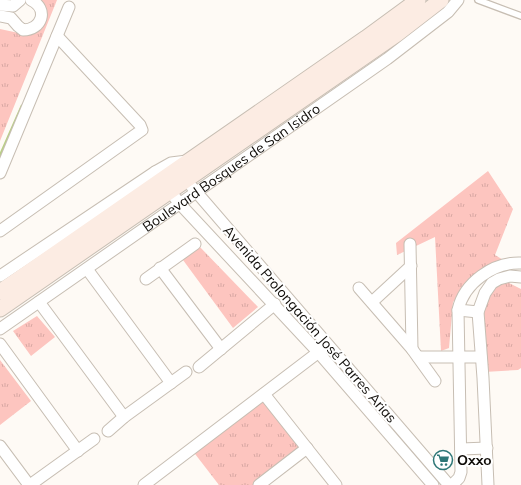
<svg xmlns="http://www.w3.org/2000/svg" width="521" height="485" font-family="Mulish,sans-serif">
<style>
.grass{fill:url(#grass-tufts)}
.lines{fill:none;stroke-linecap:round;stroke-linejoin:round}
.stream{stroke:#b8d084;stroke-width:3}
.service-casing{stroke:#c7beb3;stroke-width:8}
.minor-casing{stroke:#c7beb3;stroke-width:13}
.secondary-casing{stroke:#c7beb3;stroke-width:17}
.service{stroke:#fff;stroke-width:5.5}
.minor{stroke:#fff;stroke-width:11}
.secondary{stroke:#fcece3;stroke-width:15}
.labels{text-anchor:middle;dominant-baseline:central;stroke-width:4;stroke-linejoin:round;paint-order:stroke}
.street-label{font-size:14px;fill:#0f0c08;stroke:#fff}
.poi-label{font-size:14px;font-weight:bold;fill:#0f0c08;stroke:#fff;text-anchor:start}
</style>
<defs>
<pattern id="grass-tufts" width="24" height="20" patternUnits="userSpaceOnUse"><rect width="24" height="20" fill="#fdc5bf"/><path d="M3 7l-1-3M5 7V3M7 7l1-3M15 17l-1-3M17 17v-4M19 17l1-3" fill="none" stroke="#d8a8a3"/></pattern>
</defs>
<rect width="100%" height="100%" fill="#fefaf5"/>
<path class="grass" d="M41 0H57L0 141V29L28 35 47 17Z
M488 171 513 209 495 255 505 261 476 278 453 302 449 348 441 351 435 237 397 255 396 243Z
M199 246 258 307 233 328 183 260Z
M507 282 521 289V368L518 370 484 372 481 306 490 290Z
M37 316 55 337 31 356 13 331Z
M0 360 31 401 0 425Z
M262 398 306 450 259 485H219L192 450Z"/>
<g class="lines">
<path class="stream" d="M0 156 22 106"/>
<defs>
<path id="service" d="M478 0 521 16"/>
<g id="minor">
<path d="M0 5 13 6 20 0"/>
<path d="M0 16 11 18 18 26 23 30C42 30 49 9 31 0"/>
<path d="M155 172 180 204 318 352 433 485"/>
<path d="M0 173 69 7"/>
<path d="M192 187 449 485"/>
<path d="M0 231 142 130 140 125 57 36"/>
<path d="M410 244 412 349"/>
<path d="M160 268 221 349"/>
<path d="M87 269 171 383"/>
<path d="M0 276 155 172 171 163 187 161"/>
<path d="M146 279 195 244"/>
<path d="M359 288 412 349 435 381"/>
<path d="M39 302 124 417"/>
<path d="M372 302 411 266"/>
<path d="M458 310 478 312"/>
<path id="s1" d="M0 329 387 59 448 12 458 0"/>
<path d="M0 344 78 451"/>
<path d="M418 357H481"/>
<path d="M199 367 275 304"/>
<path d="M264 394 336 485"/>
<path d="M108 431 124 417 186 372"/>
<path d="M0 446 29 485"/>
<path d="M461 449 487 448"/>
<path d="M30 485 94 439"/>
<path d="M144 485 324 348"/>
<path d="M259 485 307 448"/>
<path d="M452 485 459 478 461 472 458 310C464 283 493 262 521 263"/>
<path d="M488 485 483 378 478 312 485 293 492 283 499 279 510 276 521 277"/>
</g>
<path id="secondary" d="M0 292 366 38 418 0
M0 309 397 34 441 0"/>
</defs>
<use href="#service" class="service-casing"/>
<use href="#minor" class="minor-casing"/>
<use href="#secondary" class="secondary-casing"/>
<use href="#service" class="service"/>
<use href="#minor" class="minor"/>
<use href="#secondary" class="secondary"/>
</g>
<defs>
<symbol id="supermarket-ring" viewBox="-11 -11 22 22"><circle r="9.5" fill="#fff" stroke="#2e7777" stroke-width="1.5"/><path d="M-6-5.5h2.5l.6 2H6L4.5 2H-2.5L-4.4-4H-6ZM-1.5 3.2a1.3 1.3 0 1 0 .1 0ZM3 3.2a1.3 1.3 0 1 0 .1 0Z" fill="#2e7777"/></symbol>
</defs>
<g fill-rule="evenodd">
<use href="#supermarket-ring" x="432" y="449" width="22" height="22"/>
</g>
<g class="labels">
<g class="street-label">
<text stroke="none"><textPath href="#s1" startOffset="282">Boulevard Bosques de San Isidro</textPath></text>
<text transform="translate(310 324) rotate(49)">Avenida Prolongación José Parres Arias</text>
</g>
<g class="poi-label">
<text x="457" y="460">Oxxo</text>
</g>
</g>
</svg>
